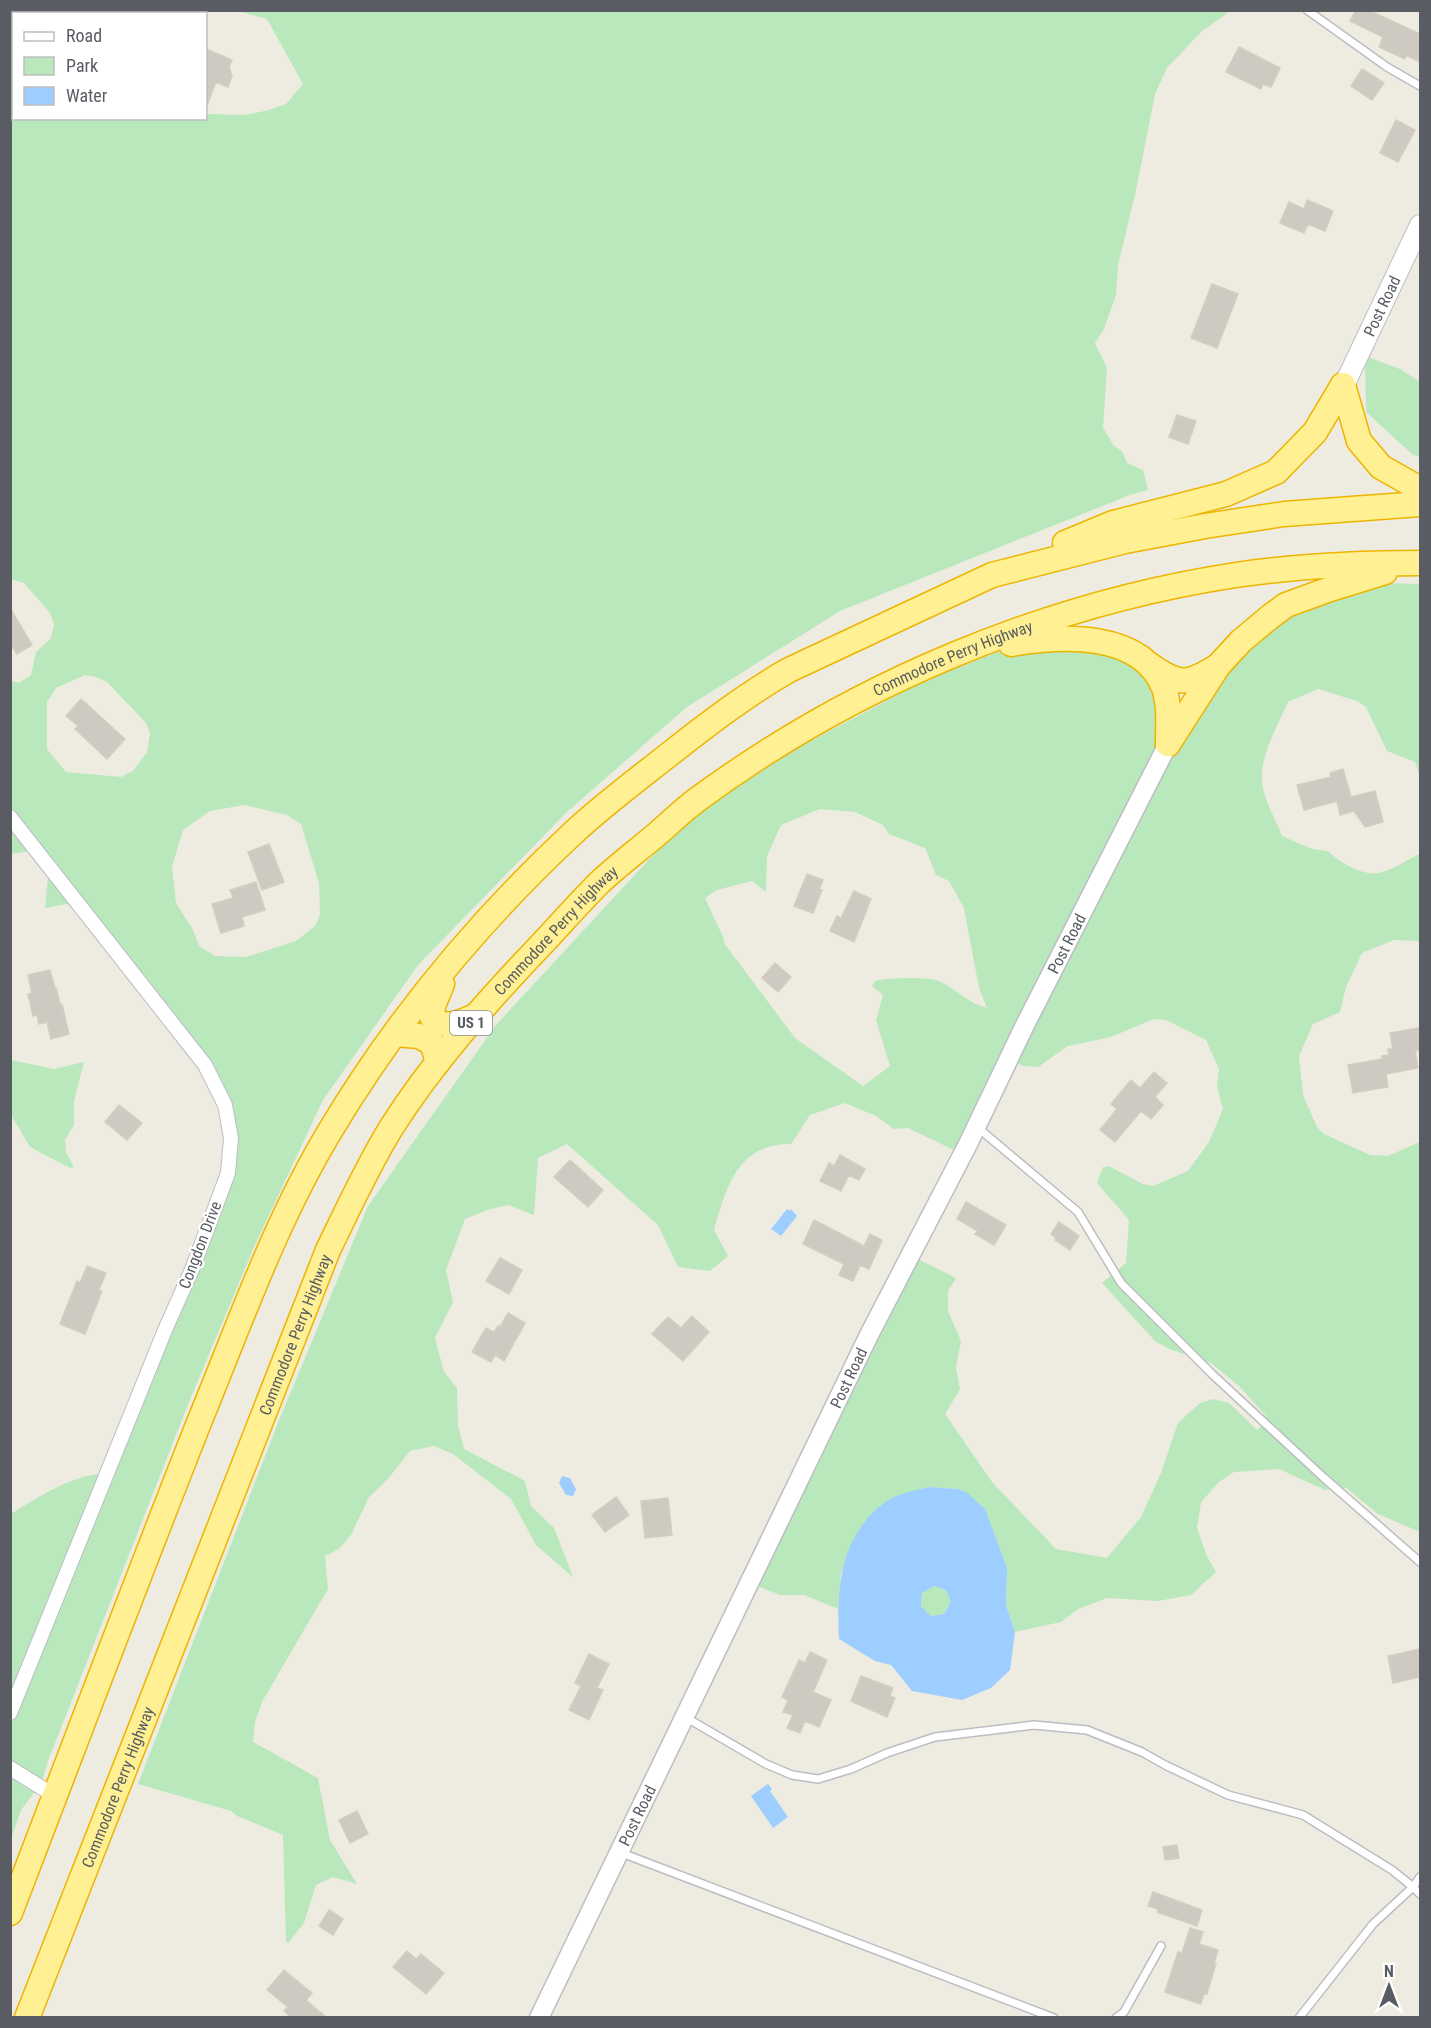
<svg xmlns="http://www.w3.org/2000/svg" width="1431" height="2028" font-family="'Roboto Condensed',sans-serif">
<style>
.green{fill:#b9e8bd;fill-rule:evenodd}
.water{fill:#9eceff;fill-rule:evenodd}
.building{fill:#cecac1;stroke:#d3cebe;stroke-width:1.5}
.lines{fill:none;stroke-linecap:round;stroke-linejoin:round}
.service-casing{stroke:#bbbdc3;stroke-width:10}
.minor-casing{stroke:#bbbdc3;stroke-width:16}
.tertiary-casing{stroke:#bbbdc3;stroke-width:21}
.secondary-casing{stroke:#bbbec6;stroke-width:22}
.trunk-casing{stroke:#edb400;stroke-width:27}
.service{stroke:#fff;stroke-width:7}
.minor{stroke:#fff;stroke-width:14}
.tertiary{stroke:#fff;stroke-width:18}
.secondary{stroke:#fff;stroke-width:20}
.trunk{stroke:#fff094;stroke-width:24}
.labels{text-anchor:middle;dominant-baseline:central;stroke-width:4.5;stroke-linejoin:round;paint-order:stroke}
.shield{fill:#fff;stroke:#8b8d92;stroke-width:1.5}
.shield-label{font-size:15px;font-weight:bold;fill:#595c63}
.street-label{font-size:16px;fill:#595c63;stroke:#fff}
</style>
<rect width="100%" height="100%" fill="#eeece0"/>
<path class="green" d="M238 11H1230L1201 32 1167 68 1155 94 1135 195 1118 265 1116 295 1104 329 1095 343 1107 368 1103 428 1114 446 1122 451 1127 463 1143 470 1148 490 1130 495 840 611 687 707 567 812 418 965 323 1100 254 1247 187 1407 48 1761 42 1782 21 1810 11 1839V1514C40 1496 70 1476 105 1473L229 1167 225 1100 78 902 45 908 49 866 37 850 11 854V681L19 683 31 675 36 652 51 638 54 624 50 613 24 583 11 579V55L13 53 14 118H206V114L245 115 269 110 286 104 303 84 267 19ZM85 675 96 677 107 682 146 723 150 734 147 752 133 771 121 777 66 772 47 749V702L56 688ZM245 805 287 815 301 824 319 883 320 915 315 926 296 941 246 957 215 956 199 946 193 930 176 903 172 867 183 830 210 811Z
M1365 356 1400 369 1420 382V457L1413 455 1366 412Z
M1340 582 1420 584V776L1415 762 1387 751 1366 707 1357 701 1318 689 1288 702C1277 728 1255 762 1264 792 1268 807 1276 821 1282 836L1312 849 1328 851C1339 862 1362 876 1379 873 1392 870 1407 860 1419 854L1420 851V941L1394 940 1362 953 1346 987 1340 1012 1313 1024 1299 1056 1303 1095 1317 1127 1324 1134 1370 1155 1388 1156 1420 1142V1532L1378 1514 1346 1488 1325 1490 1279 1469 1234 1472 1219 1482 1201 1502 1197 1528 1207 1556 1216 1572 1191 1595 1158 1601 1107 1598 1078 1609 1061 1622 1015 1632 1006 1605 1007 1567 966 1492 958 1489 929 1487 841 1572 838 1609 804 1595H780L753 1584 910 1255 956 1278 948 1291V1311L961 1341 956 1367 960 1389 945 1414 992 1482 1056 1549 1107 1558 1141 1517 1161 1473 1178 1423 1200 1403 1213 1399 1229 1403 1257 1430 1264 1424 1266 1416 1239 1386 1211 1363 1169 1349 1155 1341 1102 1283 1126 1263 1129 1220 1097 1183 1103 1167 1109 1166 1143 1184 1153 1186 1188 1171 1209 1142 1223 1109 1217 1087 1219 1069 1206 1040 1166 1020 1154 1019 1111 1037 1068 1046 1038 1067 1024 1066 1009 1060 958 1152 908 1128 894 1129 876 1116 845 1103 810 1115 791 1144C737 1144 727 1186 714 1230L728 1256 710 1271 678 1267 658 1225 567 1144 538 1158 534 1215 508 1205 487 1210 465 1219 446 1270 453 1302 435 1338 444 1372 457 1388 458 1425 464 1449 525 1481 531 1506 554 1528 573 1577 536 1545 511 1499 453 1454 434 1446 410 1451 388 1479 369 1497 351 1535 339 1549 325 1556 328 1589 263 1700 255 1722 253 1742 318 1778 330 1840 357 1884 333 1877 316 1885 304 1923 288 1943 286 1941 283 1835 237 1816 231 1811 138 1784 276 1428 368 1206 496 1025 680 826 771 762 922 682 1025 641 1143 657 1169 731 1218 662ZM820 809 855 812 883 825 889 834 925 848 936 875 949 881 964 908 979 988 987 1008C970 1004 957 990 941 982 930 976 888 978 875 981L872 986 883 995 876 1020 890 1066 863 1086 795 1038 724 943V939L705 898 717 890 752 881 766 892 767 856 781 825Z
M11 1060 54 1069 84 1062 74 1101V1125L65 1140 66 1152 74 1167 70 1168 30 1147 11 1115Z
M934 1586 946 1590 951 1602 944 1614 931 1616 921 1606 922 1593Z"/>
<path class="water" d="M787 1209 790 1211 791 1209 797 1216 781 1236 771 1229Z
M562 1476 570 1478 576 1489 573 1496 566 1495 559 1483Z
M929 1487 958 1489 966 1492 985 1509 1007 1568 1006 1605 1015 1632 1010 1670 991 1688 962 1700 912 1691 891 1665 875 1661 839 1639C836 1585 841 1531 890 1499 901 1493 917 1490 929 1487ZM934 1586 946 1590 951 1602 944 1614 931 1616 921 1606 922 1593Z
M768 1784 772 1789 770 1791 788 1817 773 1828 751 1796Z"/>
<path class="building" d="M1356 10H1368L1420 34V62L1406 55 1405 59 1379 47 1383 37 1350 21Z
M1239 47 1280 68 1271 87 1263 84 1261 89 1226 72Z
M206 49 232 60 229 67 232 76 228 87 216 82 206 108Z
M1362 69 1384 83 1372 100 1351 86Z
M1396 120 1415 130 1398 162 1380 153Z
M1307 200 1333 211 1325 231 1308 224 1304 233 1280 223 1289 202 1304 209Z
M1212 284 1238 294 1217 348 1191 338Z
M1177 415 1196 421 1188 444 1169 437Z
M10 608 32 645 17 654 10 643Z
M81 699 125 739 107 759 75 729 78 726 66 716Z
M1343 769 1351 797 1375 791 1383 822 1365 827 1354 811 1340 815 1337 801 1304 810 1297 785 1331 777 1330 773Z
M269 844 284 882 262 890 248 852Z
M807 874 823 880 819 889 822 890 813 913 794 906Z
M256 882 265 910 242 917 244 926 221 933 212 904 233 898 230 890Z
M854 891 871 899 854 942 830 931 837 916 841 918Z
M775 963 791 977 778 992 762 978Z
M50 970 55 988H56L60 1004H62L69 1034 51 1039 47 1022 39 1024 37 1015 33 1016 28 994 32 993 28 975Z
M1419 1028 1420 1050 1415 1051 1418 1068 1386 1074 1388 1087 1353 1093 1348 1065 1382 1059V1056L1389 1055 1388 1049H1393L1390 1033Z
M1154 1072 1167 1083 1155 1097 1163 1105 1151 1119 1141 1111 1115 1142 1100 1130 1117 1109 1111 1104 1131 1080 1140 1088Z
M119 1105 142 1123 127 1140 105 1122Z
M840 1155 865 1169 859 1180 849 1175 841 1191 820 1181 829 1163 834 1166Z
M570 1160 603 1190 588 1207 554 1177Z
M966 1202 1006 1225 994 1245 975 1234 978 1231 957 1219Z
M814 1220 864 1246 870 1234 882 1240 869 1269 860 1265 853 1281 839 1275 844 1264 803 1244Z
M1059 1222 1079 1236 1070 1250 1055 1240 1056 1238 1051 1234Z
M500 1258 522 1270 509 1294 486 1281Z
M87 1266 106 1273 99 1290 102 1291 85 1334 60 1324 77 1281 80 1283Z
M508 1313 525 1323 504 1361 495 1355 491 1362 472 1352 486 1328 494 1332 498 1326 500 1327Z
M692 1316 709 1332 683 1361 652 1334 668 1317 681 1328Z
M616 1497 629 1515 605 1532 592 1515Z
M668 1498 672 1535 645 1538 641 1501Z
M1420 1649V1677L1393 1683 1388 1656Z
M810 1652 827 1660 813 1692 831 1700 819 1727 805 1721 800 1733 787 1728 793 1715 783 1712 788 1700 782 1697 799 1660 805 1663Z
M589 1654 609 1664 597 1688 603 1690 589 1720 569 1710 581 1686 575 1683Z
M861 1676 893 1688 890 1696 895 1698 887 1717 851 1701Z
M357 1811 368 1834 350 1843 339 1820Z
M1177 1845 1179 1858 1165 1860 1163 1847Z
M1153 1892 1202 1910 1197 1926 1157 1912 1158 1909 1148 1906Z
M329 1910 343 1919 333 1935 319 1926Z
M1190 1928 1203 1932 1199 1944 1218 1950 1214 1964H1216L1207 1994 1204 1993 1201 2004 1165 1992 1178 1952 1182 1953Z
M407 1951 416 1959 421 1954 444 1973 426 1994 393 1967Z
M284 1970 312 1993 306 2000 327 2018H292L284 2011 288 2007 267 1990Z"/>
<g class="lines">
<defs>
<path id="service" d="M1307 10 1387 67 1420 86
M977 1127 1078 1212 1121 1283 1212 1374 1323 1477 1420 1562
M685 1717 766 1764 792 1775 818 1779 851 1769 887 1753 935 1737 1034 1725 1087 1730 1142 1752 1165 1765 1228 1795 1303 1815 1392 1870 1413 1887 1420 1877
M619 1852 1054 2018
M1116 2018 1124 2012 1161 1946
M1299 2018 1373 1924 1413 1887 1420 1894"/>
<path id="minor" d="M10 817 205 1065 225 1105 231 1138 228 1173 193 1267 165 1330 10 1713
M10 1768 55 1796"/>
<g id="tertiary">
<path id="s1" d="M539 2018 869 1335 968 1144 1025 1025 1168 744"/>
</g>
<g id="secondary">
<path id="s2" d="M1343 385 1347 379 1420 225"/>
</g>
<g id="trunk">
<path d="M1343 385 1359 441 1381 467 1420 489"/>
<path d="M1065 543 1113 523 1226 494 1276 472 1315 432 1343 385"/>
<path d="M1011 644C1061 635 1142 631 1164 688 1170 705 1168 726 1168 744"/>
<path d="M1150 665C1180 686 1187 685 1218 666"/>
<path d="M1168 744 1218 666 1241 641 1271 616 1286 605 1330 589 1385 572"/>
<path d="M442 984 433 1006 432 1017C445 1032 462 1021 478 1015"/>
<path d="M395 1034 419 1036 432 1043 438 1062"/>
<path d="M10 1913C73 1749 135 1584 200 1420 240 1323 275 1222 330 1131 395 1022 479 921 572 834 603 805 638 779 671 753 709 723 747 694 789 670L992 575 1125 541 1205 526 1284 514 1420 504"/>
<path id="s3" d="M27 2018 328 1250C348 1209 367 1167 391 1128 432 1063 485 1004 538 948 558 927 578 904 599 883 617 866 637 851 656 835 670 823 683 810 698 799 854 684 1045 604 1236 575 1297 566 1359 563 1420 563"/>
</g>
</defs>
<use href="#service" class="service-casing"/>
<use href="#minor" class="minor-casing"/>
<use href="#tertiary" class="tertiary-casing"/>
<use href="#secondary" class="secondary-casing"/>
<use href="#trunk" class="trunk-casing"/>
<use href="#service" class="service"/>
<use href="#minor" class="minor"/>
<use href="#tertiary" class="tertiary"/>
<use href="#secondary" class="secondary"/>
<use href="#trunk" class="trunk"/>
</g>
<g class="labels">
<rect class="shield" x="450" y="1011" width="42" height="24" rx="4.5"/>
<g class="shield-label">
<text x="471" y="1023">US 1</text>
</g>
<g class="street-label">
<text stroke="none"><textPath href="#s2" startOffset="88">Post Road</textPath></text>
<text stroke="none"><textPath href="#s3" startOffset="1706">Commodore Perry Highway</textPath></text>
<text stroke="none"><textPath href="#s3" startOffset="1220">Commodore Perry Highway</textPath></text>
<text stroke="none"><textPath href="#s1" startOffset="1197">Post Road</textPath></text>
<text transform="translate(200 1245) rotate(-69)">Congdon Drive</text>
<text stroke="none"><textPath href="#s3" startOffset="734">Commodore Perry Highway</textPath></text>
<text stroke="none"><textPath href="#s1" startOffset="711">Post Road</textPath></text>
<text stroke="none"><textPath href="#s3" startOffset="248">Commodore Perry Highway</textPath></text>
<text stroke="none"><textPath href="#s1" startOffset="225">Post Road</textPath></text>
</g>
</g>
<rect width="1431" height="2028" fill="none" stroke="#595c63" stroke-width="24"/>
<rect x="12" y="12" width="195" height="108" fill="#ffffff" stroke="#bdbec1" stroke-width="1.5"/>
<rect x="24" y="32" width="30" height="9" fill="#ffffff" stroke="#bdbec1" stroke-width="1.5"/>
<text x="66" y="42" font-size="18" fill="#595c63">Road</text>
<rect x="24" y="57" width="30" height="18" fill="#b9e8bd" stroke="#bdbec1" stroke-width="1.5"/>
<text x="66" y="72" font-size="18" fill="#595c63">Park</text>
<rect x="24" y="87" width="30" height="18" fill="#9eceff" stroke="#bdbec1" stroke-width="1.5"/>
<text x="66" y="102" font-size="18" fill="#595c63">Water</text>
<g transform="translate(1389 1986)" stroke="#ffffff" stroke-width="4.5" paint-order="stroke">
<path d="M0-4.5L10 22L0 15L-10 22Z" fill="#595c63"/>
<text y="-9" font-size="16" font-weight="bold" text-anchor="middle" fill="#595c63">N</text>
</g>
</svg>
